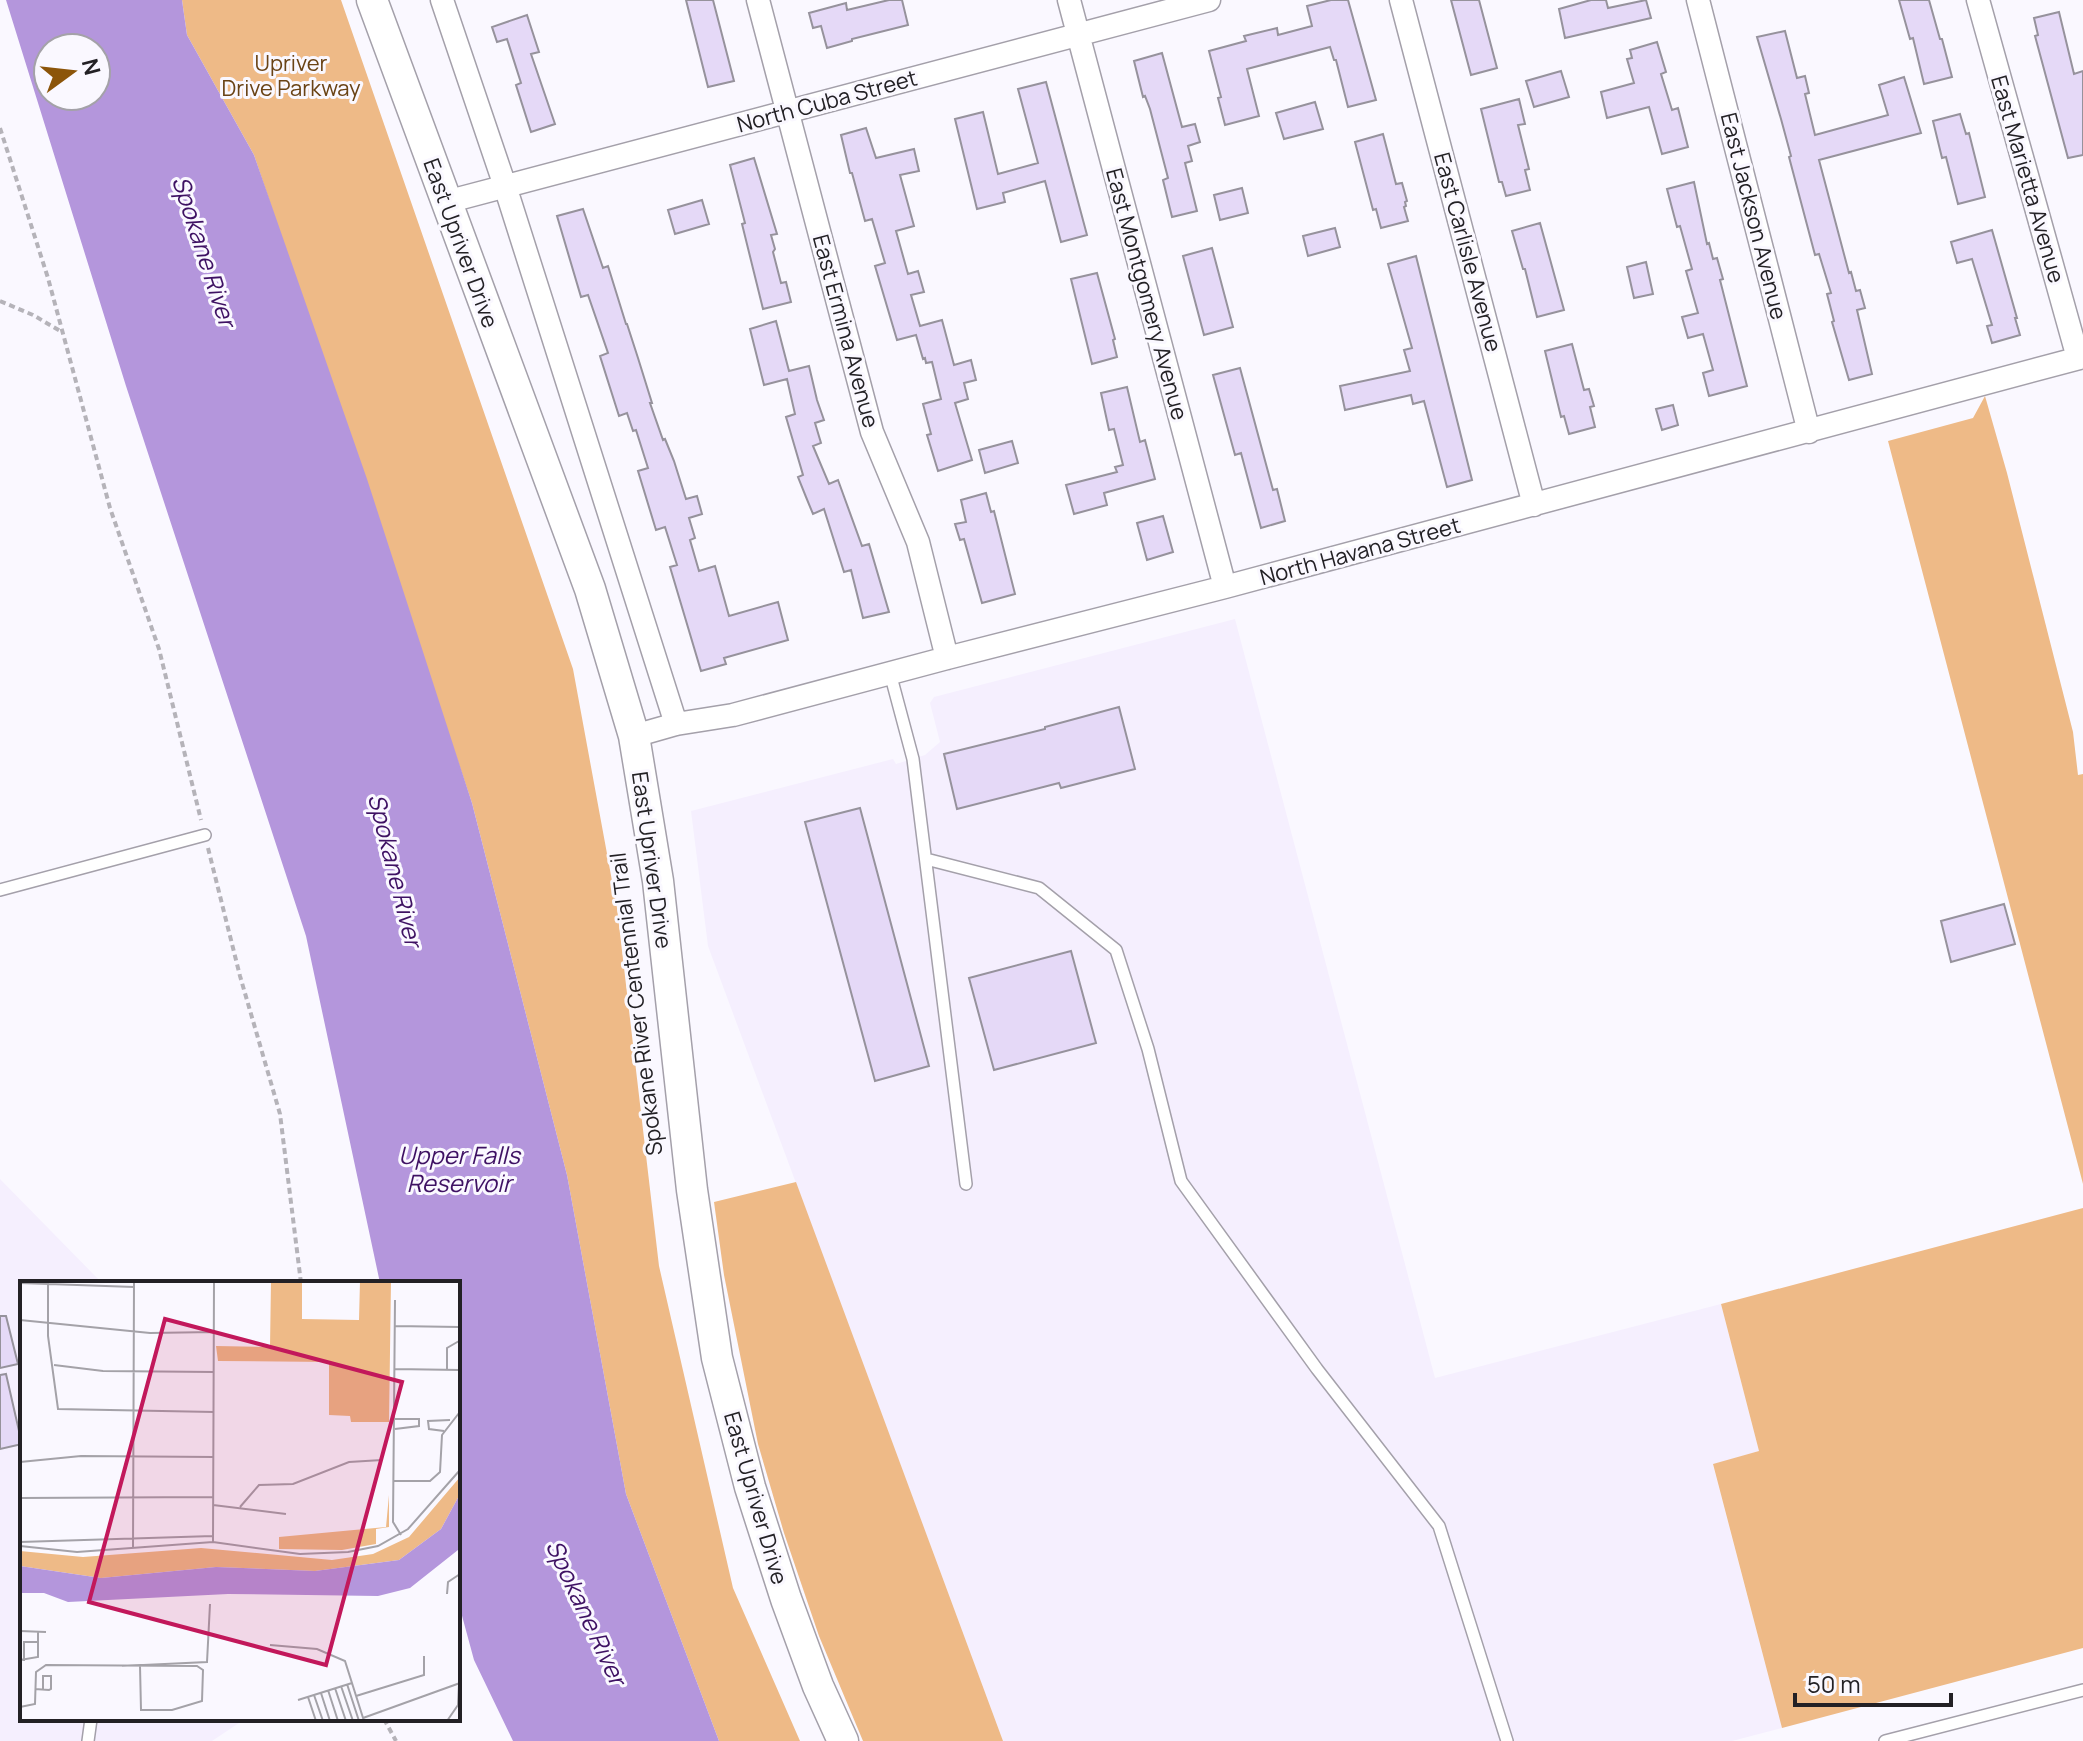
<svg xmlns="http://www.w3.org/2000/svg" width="2083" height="1741" font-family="Manrope,sans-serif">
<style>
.built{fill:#f5effe}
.green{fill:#eeba87}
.water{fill:#b496dc;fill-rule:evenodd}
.building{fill:#e5d9f7;stroke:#96929c;stroke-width:2}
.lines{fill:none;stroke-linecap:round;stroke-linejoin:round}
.lane-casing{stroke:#a4a0aa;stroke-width:14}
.street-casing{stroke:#a4a0aa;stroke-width:25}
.secondary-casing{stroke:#a4a0aa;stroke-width:33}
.path{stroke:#b5b3b9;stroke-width:4;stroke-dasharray:6 4;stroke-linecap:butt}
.lane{stroke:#fff;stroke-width:11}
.street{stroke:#fff;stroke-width:22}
.secondary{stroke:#fff;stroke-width:30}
.labels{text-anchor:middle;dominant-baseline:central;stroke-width:6;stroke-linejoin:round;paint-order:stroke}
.park-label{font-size:22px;fill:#6a4315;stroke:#faf8ff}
.street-label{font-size:22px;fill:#232125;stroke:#faf8ff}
.water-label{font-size:24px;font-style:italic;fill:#3e1163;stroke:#faf8ff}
.inset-road{fill:none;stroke:#a4a2a8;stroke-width:2}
.view{fill:#c2185b;fill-opacity:0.15;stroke:#c2185b;stroke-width:4}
.inset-edge{fill:none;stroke:#232125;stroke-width:4}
</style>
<rect width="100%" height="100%" fill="#faf8ff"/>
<path class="built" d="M1235 619 1435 1378 1721 1304 1759 1451 1713 1465 1782 1728 1732 1741H1003L708 946 691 811 893 759 896 764 925 755 940 742 930 703 934 697Z
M0 1179 102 1283H22V1719H245L212 1741H0Z"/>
<path class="green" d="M182 0H341L573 669 617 908 659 1266 733 1588 800 1741H719L626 1494 567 1175 472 803 254 155 187 35Z
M1985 396 2007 473 2073 732 2078 775 2083 774V1184L1888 441 1973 418Z
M796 1182 1003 1741H863L819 1636 784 1533 758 1444 724 1275 714 1202Z
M2083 1208V1648L1782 1728 1713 1464 1759 1451 1721 1304Z"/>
<path class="water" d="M6 0H182L187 35 254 155 367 479 472 803 567 1175 626 1494 719 1741H513L474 1660 458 1601V1283H380L306 936 126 386ZM48 48H96V96H48Z"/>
<path class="building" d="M686 0H713L734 81 708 87Z
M889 0H902L908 25 852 39V41L827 48 821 26 813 28 809 13 846 3 847 10Z
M1331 0H1348L1376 100 1348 107 1336 60H1334L1330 47 1247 69 1259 116 1225 125 1218 98 1221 97 1209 51 1246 41 1244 36 1277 28 1278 35 1312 26 1307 6Z
M1451 0H1479L1497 68 1471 75Z
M1591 0H1606L1608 8 1646 0 1651 18 1565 38 1559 9Z
M1899 0H1929L1940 39H1942L1952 77 1924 84 1913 38 1910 39Z
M2059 12 2074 74 2083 71V155L2068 158 2035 36 2038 35 2034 18Z
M527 15 539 52 531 54 555 124 531 132 516 85 521 83 507 39 497 42 492 27Z
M1785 31 1797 78 1805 76 1809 93 1805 94 1815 135 1888 115 1879 85 1904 77 1921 133 1819 160 1849 273 1851 272 1856 291 1860 290 1865 308 1857 310 1872 374 1849 380 1832 322 1834 321 1827 294 1831 293 1819 254 1815 255 1789 157 1791 156 1781 119 1757 37Z
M1657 42 1666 72 1661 74 1672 110 1678 108 1688 147 1662 154 1649 107 1607 118 1601 92 1634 83 1627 59 1632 58 1630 50Z
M1162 53 1182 127 1195 124 1200 142 1188 146 1192 161 1185 163 1197 211 1172 217 1163 180 1168 178 1150 109 1145 96 1143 97 1134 61Z
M1561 71 1569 97 1534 107 1526 81Z
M1046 82 1087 235 1061 242 1045 181 1003 193 1005 202 977 209 955 119 983 112 998 174 1038 163 1018 89Z
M1519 99 1525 124 1518 125 1529 169 1525 170 1530 190 1506 196 1502 182H1499L1481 109Z
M1315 102 1323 129 1284 139 1276 113Z
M1960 114 1966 134 1969 133 1985 197 1958 204 1946 157 1942 158 1933 121Z
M866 128 876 158 914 149 919 171 900 175 914 226 896 231 908 274 918 271 924 292 911 295 920 326 942 320 954 365 971 360 976 380 964 383 968 399 955 403 972 460 938 471 927 435 931 434 923 404 941 399 932 362 926 363 925 358 923 359 916 335 897 340 875 266 885 263 872 219 865 221 852 173H850L841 135Z
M1383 134 1396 184 1402 183 1407 201 1405 202 1406 206 1404 207 1408 221 1381 228 1376 209 1373 210 1355 142Z
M754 158 777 234 771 235 775 249 773 252 781 283 786 282 791 302 763 309 742 224 745 223 730 165Z
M1694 182 1707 244 1709 243 1713 259 1717 258 1723 279 1720 280 1747 386 1709 396 1703 373 1713 370 1703 334 1688 338 1682 317 1698 313 1686 271 1692 269 1680 226 1677 227 1667 189Z
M1242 188 1248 213 1220 220 1214 195Z
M702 200 709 224 675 234 668 210Z
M583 209 603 268 608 266 626 324H627L638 358 652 403H650L663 440 665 439 674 461 686 499 697 496 702 514 689 518 695 538 690 540 699 571 715 566 729 616 778 602 788 640 724 658 726 664 701 671 670 567 677 565 665 527 656 530 638 471 648 468 636 430 633 431 627 413 619 416 600 356 608 353 588 295 581 297 557 216Z
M1540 223 1564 310 1537 317 1525 269H1523L1512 231Z
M1335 228 1340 247 1308 256 1303 236Z
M1992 230 2017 318H2015L2020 335 1992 343 1987 326 1992 325 1972 259 1957 263 1951 242Z
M1212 248 1233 327 1204 335 1183 256Z
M1416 256 1472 480 1447 487 1424 401 1413 404 1411 395 1345 410 1340 386 1410 371 1404 350 1412 348 1388 264Z
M1646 262 1653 294 1634 298 1627 267Z
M1097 273 1115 339 1113 340 1117 357 1092 364 1071 279Z
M776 321 789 371 809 366 817 400 824 420 815 423 821 443 813 446 829 484 838 480 862 546 869 544 889 612 863 618 851 570 844 572 824 509 813 514 806 497 798 477 803 475 786 417 795 414 787 379 764 385 750 329Z
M1572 344 1584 390 1589 389 1594 406 1590 407 1595 427 1569 434 1564 416 1561 417 1545 351Z
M1240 368 1273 490 1277 489 1285 521 1261 528 1241 453 1235 455 1213 375Z
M1127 387 1140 442 1145 440 1155 479 1104 493 1107 505 1074 514 1066 485 1117 472 1115 467 1123 465 1114 429 1109 430 1101 393Z
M1673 405 1678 425 1662 430 1656 409Z
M1012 441 1018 463 985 473 979 450Z
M986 493 991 512 994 511 1015 594 982 603 964 539 960 540 955 524 966 522 961 500Z
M1163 516 1173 552 1147 560 1137 523Z
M1119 707 1135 769 1061 788 1059 783 957 809 944 754 1045 729V727Z
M860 808 929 1066 875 1081 805 822Z
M2004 904 2015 944 1951 962 1941 921Z
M1071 951 1096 1043 994 1070 969 978Z
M0 1316H6L18 1364 0 1368Z
M6 1374 22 1444 0 1449V1375Z"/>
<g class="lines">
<defs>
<path id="lane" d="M890 673 913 759 966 1184
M926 859 1039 888 1116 950 1148 1049 1181 1181 1317 1369 1439 1526 1507 1741
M0 890 205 835
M88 1741 91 1719
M1885 1741 2083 1690"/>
<path id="street" d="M442 0 505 186 676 724
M758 0 872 432 918 542 947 658
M1069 0 1225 587
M1401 0 1534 505
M1698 0 1809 432
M1978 0 2078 358
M446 202 1209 0
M634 736 676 724 733 715 947 658 1225 587 2083 357"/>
<path id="secondary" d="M372 0 590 589 634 736 658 881 692 1190 717 1358 750 1487 786 1599 818 1686 843 1741"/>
</defs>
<use href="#lane" class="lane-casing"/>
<use href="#street" class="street-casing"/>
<use href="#secondary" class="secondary-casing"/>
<path class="path" d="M0 128 48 278 110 508 159 649 201 820
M0 301 33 315 62 332
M208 848 240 976 280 1114 301 1283
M384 1719 396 1741"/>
<use href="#lane" class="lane"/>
<use href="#street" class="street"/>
<use href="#secondary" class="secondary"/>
</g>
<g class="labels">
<g class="park-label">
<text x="291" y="63">Upriver<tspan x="291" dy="25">Drive Parkway</tspan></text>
</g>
<g class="street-label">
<text transform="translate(827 101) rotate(-15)">North Cuba Street</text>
<text transform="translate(2028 179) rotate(74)">East Marietta Avenue</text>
<text transform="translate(1754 216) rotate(76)">East Jackson Avenue</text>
<text transform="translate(461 243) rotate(70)">East Upriver Drive</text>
<text transform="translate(1468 252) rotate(75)">East Carlisle Avenue</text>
<text transform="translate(1147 294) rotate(75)">East Montgomery Avenue</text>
<text transform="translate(846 331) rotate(75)">East Ermina Avenue</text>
<text transform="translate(1360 551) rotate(-15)">North Havana Street</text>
<text transform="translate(652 860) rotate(82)">East Upriver Drive</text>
<text transform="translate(636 1004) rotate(-97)">Spokane River Centennial Trail</text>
<text transform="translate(756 1498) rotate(74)">East Upriver Drive</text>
</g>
<g class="water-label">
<text transform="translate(205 251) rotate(72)">Spokane River</text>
<text transform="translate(396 870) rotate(76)">Spokane River</text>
<text x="459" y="1154">Upper Falls<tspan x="459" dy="28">Reservoir</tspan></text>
<text transform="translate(587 1612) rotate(65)">Spokane River</text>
</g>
</g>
<g transform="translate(20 1281)">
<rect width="440" height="440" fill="#faf8ff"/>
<path d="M251 0H282V38L339 39 340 0H371L369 141H331L330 135 309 134V81L198 80 196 65 250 66ZM440 196V213L421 248 379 279 295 290 196 286 81 297 0 285V270L63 276 181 267 312 279 353 273 389 256ZM369 214V246L356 248V263L322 269 259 268V256L366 246Z" fill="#eeba87"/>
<path d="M440 213 438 269 390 307 358 315 208 313 48 321 24 312H0V285L81 297 196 286 295 290 379 279 421 248Z" fill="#b496dc"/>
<path class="inset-road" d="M28 0V55L38 128 194 131M0 2 114 6M375 19 373 241 381 254M0 39 130 52 194 51M375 45 439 46M34 84 83 90 194 91M427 89V67L439 60V26M375 148 399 145V138H375M424 150 409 148 408 140 430 139M0 181 61 175 194 176M374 200H410L420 191 422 154 439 132V89L375 88M0 217 193 216M193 224 266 233M220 226 239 204 273 203 329 181 362 179M0 261 193 255M193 261 194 0M0 265 57 271 193 261 280 273 328 271 358 265 388 248 440 189M113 268 114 0M427 313 428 301 440 293M0 350 26 351M250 364 297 368 325 380 344 440M0 379 18 376V351M4 380V361H18M102 385 187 381 190 323M327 403 339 440M321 405 333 440M315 407 326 440M15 408 29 409 31 408V395H23V408M308 409 318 440M301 412 310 440M294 414 303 440M336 415 404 394V375M288 416 296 440M278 419 332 402M0 426 15 423 16 391 26 384 177 385 183 389 182 420 152 429H121L120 385M343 437 440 402M427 440 438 424 439 403"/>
<path class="view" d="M145 38 382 101 306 384 69 321Z"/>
<rect width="440" height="440" class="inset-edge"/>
</g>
<g transform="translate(72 72) rotate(75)"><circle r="38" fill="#faf8ff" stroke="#a4a2a8" stroke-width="2"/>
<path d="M0-6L14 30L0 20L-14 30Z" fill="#8c550a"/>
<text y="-12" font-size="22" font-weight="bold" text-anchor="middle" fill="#232125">N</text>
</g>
<path d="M1795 1693v12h156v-12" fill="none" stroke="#232125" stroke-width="4"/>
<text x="1807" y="1693" font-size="24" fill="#232125" stroke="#faf8ff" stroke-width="6" paint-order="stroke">50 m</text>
</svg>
